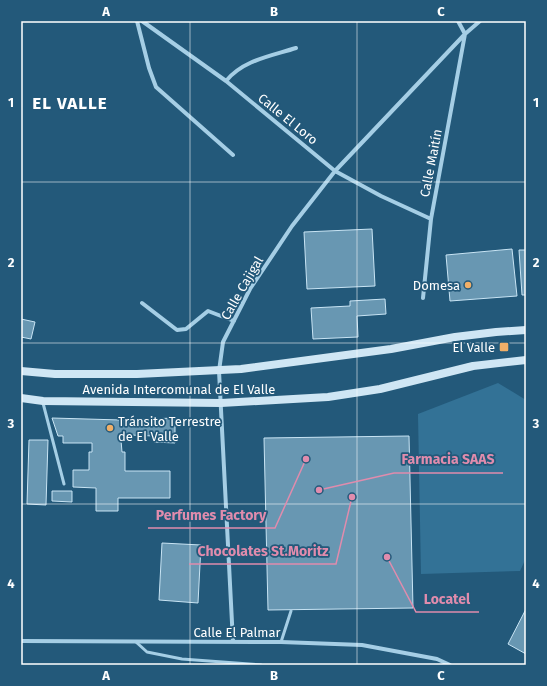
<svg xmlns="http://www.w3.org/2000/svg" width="547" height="686" font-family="'Fira Sans',sans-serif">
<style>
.green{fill:#337296}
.building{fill:#6897b2;stroke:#c8e4f4}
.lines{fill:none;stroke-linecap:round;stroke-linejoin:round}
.service{stroke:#a5cee5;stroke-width:3}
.minor{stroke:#a5cee5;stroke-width:4}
.secondary{stroke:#cfe6f4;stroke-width:8}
.grid{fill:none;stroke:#fff;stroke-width:1;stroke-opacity:0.55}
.poi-dot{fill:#f0af68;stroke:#23597a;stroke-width:1.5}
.labels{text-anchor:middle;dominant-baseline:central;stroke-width:3.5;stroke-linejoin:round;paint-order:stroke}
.street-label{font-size:13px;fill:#fff;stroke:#23597a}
.poi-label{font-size:13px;fill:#fff;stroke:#23597a;text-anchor:end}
.district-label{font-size:17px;font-weight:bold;letter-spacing:1px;fill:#fff;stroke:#23597a}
.leader{fill:none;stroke:#e08cad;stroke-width:1.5}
.callout-dot{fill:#e08cad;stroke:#23597a;stroke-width:1.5}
.callout-label{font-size:14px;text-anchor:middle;font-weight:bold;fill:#e08cad;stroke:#23597a;stroke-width:3.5;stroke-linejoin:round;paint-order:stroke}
.neatline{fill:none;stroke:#fff;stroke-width:1.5}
.grid-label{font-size:13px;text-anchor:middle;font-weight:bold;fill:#fff}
</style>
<rect width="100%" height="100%" fill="#23597a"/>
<path class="green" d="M498 383 526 400V558L520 571 421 574 418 414Z"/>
<path class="building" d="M372 229 375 286 307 289 304 232Z
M512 249 517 296 450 301 446 255Z
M519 250H526V295H522Z
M385 299 386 314 357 316 358 337 313 339 311 308 350 306V301Z
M21 319 35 322 31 339 21 337Z
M52 418 121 420 175 418V443L154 442V436L130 435V440H121L122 452H125V471H170V498H118V511H96V488L73 487V470H89V452H92V443H63V436H58Z
M409 436 413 608 268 610 264 438Z
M29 440H48L46 505 27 504Z
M52 491H72V502L52 501Z
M162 543 201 545 198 603 159 600Z
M526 609V654L508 644Z"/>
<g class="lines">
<path class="service" d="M43 403 64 484
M136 642 147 652 182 659 261 665
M281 642 291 611"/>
<path class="minor" d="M137 21 149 68 156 87 233 155
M142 21 226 81 335 171 381 196 431 219
M458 21 465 34
M226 81C243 60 271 56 296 48
M423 298 431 219 465 34
M142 303 177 330 186 329 208 311 234 321
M21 641 281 642 362 645 437 659 450 665
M233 642 219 371 223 342 250 289 292 226 335 171 465 34 480 21"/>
<path class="secondary" d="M21 371 55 374H137L241 369 391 349 455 337 496 332 526 330
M21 398 43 401 221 403 328 397 380 389 473 366 526 360"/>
</g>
<path class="grid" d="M190 21V665M357 21V665M21 182H526M21 343H526M21 504H526"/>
<g class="poi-dot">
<circle cx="468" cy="285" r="4"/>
<rect x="499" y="342" width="10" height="10" rx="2"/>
<circle cx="110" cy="428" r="4"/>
</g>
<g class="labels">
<g class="street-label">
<text transform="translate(288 119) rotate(39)">Calle El Loro</text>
<text transform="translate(431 163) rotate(-79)">Calle Maitín</text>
<text transform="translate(242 288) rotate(-60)">Calle Cajigal</text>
<text x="179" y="389">Avenida Intercomunal de El Valle</text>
<text x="237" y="632">Calle El Palmar</text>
</g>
<g class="poi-label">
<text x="460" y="285">Domesa</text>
<text x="495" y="347">El Valle</text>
<text x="118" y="421" text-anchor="start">Tránsito Terrestre<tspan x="118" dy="15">de El Valle</tspan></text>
</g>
<g class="district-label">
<text x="70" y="103">EL VALLE</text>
</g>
</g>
<path class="leader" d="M319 490L394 473H503M306 459L275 528H148M352 497L336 564H189M387 557L416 612H479"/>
<g class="callout-dot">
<circle cx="319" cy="490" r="4"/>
<circle cx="306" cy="459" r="4"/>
<circle cx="352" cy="497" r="4"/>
<circle cx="387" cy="557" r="4"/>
</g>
<g class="callout-label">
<text x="448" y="464">Farmacia SAAS</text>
<text x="211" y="520">Perfumes Factory</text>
<text x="263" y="556">Chocolates St.Moritz</text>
<text x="447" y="604">Locatel</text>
</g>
<rect width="547" height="686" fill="none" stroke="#23597a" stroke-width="44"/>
<rect x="22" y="22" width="503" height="642" class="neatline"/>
<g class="grid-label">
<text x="106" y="16">A</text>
<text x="274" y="16">B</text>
<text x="441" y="16">C</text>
<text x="11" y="107">1</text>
<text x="536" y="107">1</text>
<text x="11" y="267">2</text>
<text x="536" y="267">2</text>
<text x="11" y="428">3</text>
<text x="536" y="428">3</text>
<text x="11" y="588">4</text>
<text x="536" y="588">4</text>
<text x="106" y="680">A</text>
<text x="274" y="680">B</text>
<text x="441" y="680">C</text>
</g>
</svg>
